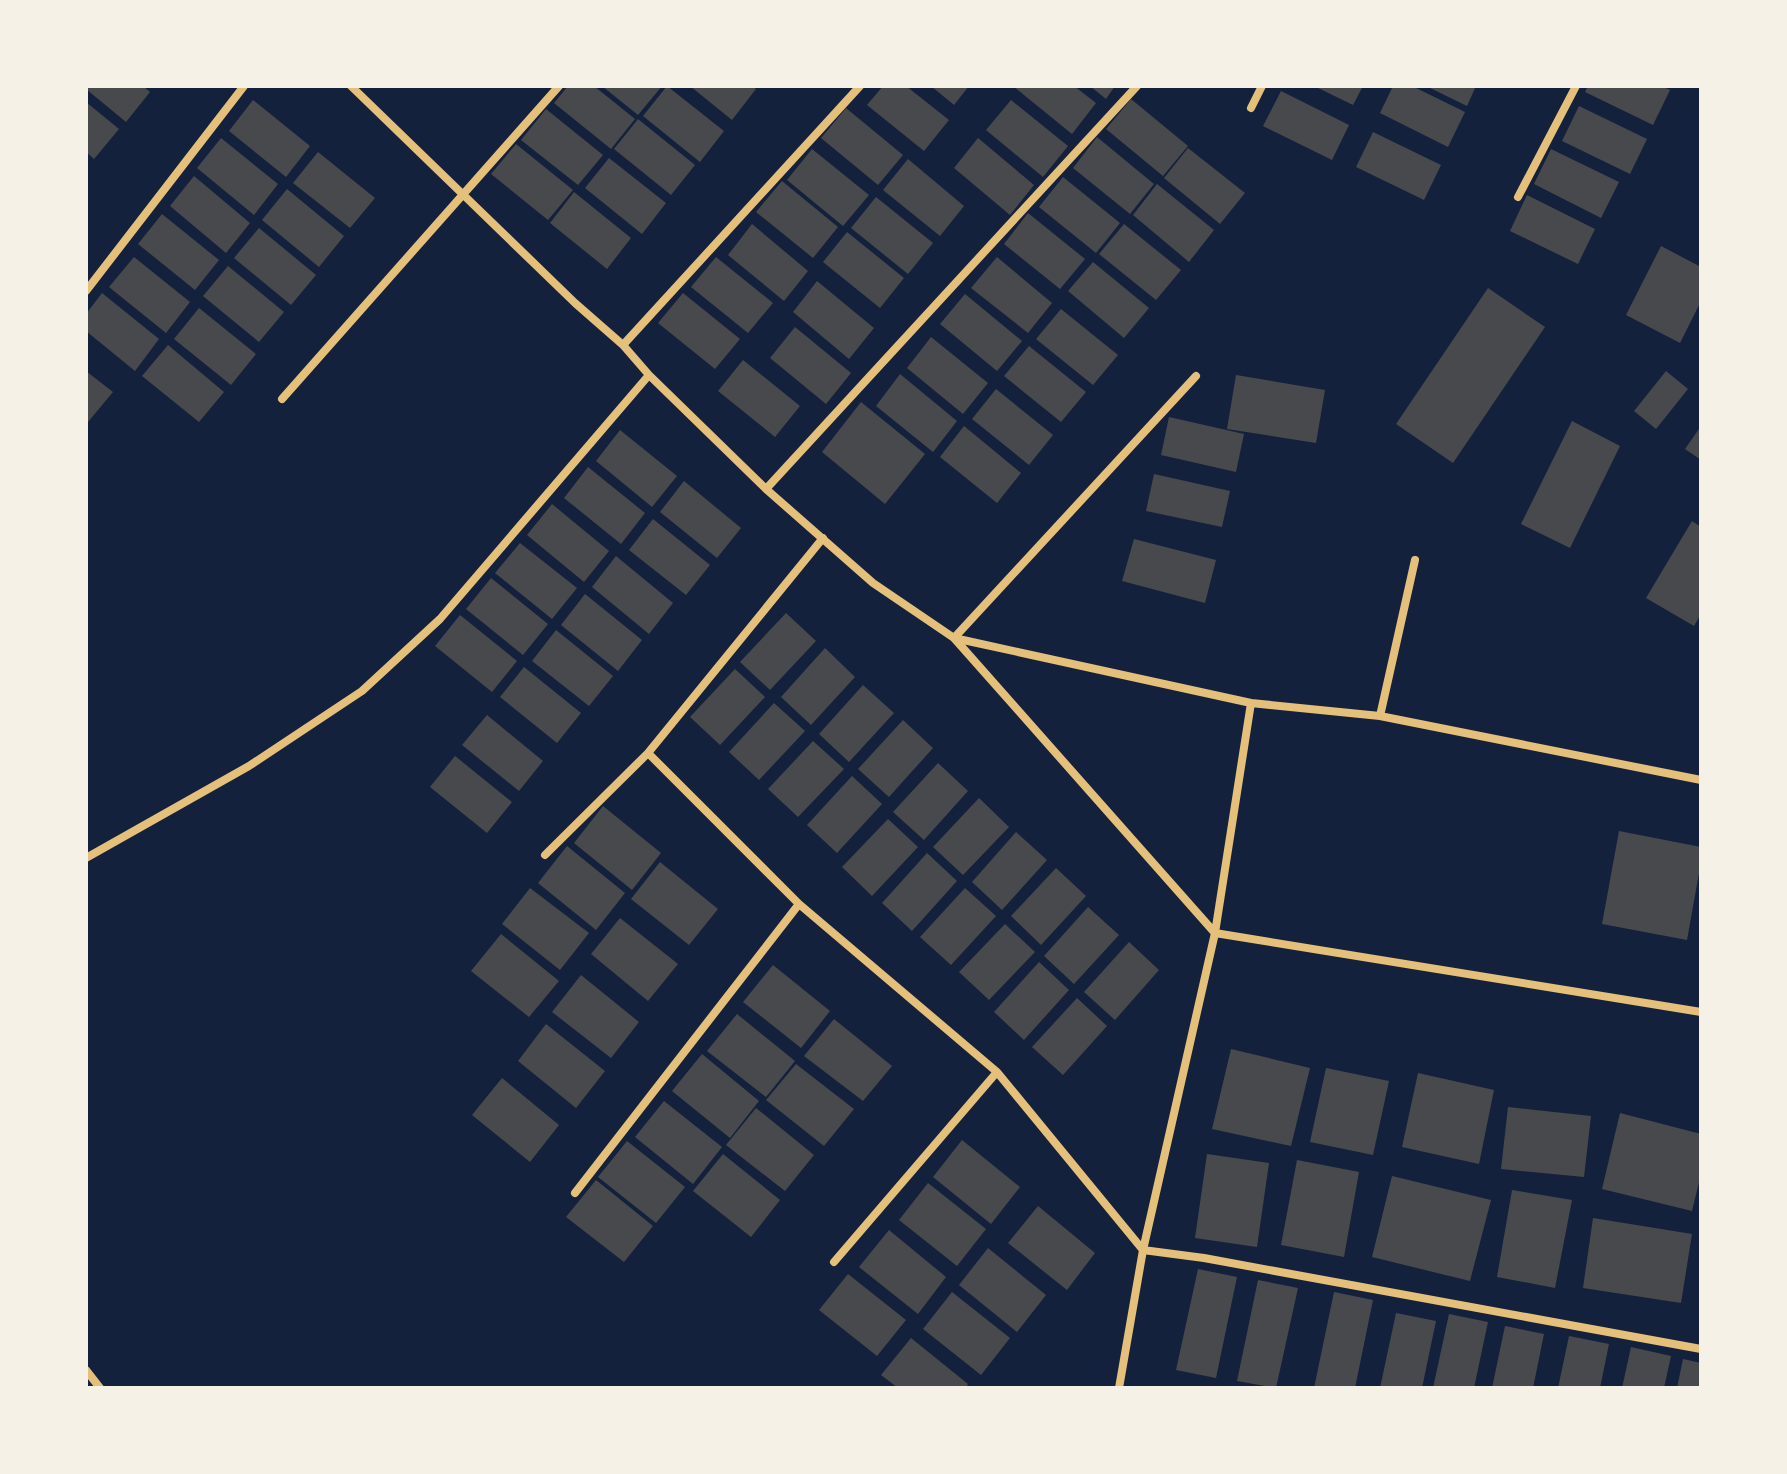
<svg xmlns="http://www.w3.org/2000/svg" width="1787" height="1474" font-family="'Source Serif 4',serif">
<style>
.building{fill:#48494c}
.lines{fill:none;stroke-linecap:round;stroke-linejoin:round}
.minor{stroke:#e5c07b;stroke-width:8}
</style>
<rect width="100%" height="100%" fill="#14213d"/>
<path class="building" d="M86 86H143L150 92 126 122 86 89Z
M568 86H594L635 119 611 149 554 103Z
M602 86H662L638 115Z
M667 86 724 131 700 162 643 116Z
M690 86H752L756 89 732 120Z
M883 86H906L949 120 924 151 867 105Z
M931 86H969L954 105Z
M1013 86H1074L1096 103 1072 134Z
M1090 86H1115L1106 99Z
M1314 86H1363L1353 105Z
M1393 86H1412L1465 112 1448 147 1380 113Z
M1426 86H1476L1467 106Z
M1588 86H1661L1670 90 1653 125 1585 92Z
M1281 91 1349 125 1332 160 1263 126Z
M1131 99 1188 146 1163 176 1106 129Z
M253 100 310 146 286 177 229 131Z
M1011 100 1068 146 1043 177 986 130Z
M86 102 119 129 94 159 86 152Z
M1579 106 1647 139 1630 174 1562 141Z
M846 108 903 155 878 185 821 138Z
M546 109 603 155 578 185 521 140Z
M638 119 695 165 671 195 614 149Z
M1373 132 1441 165 1424 200 1356 167Z
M1097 137 1154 184 1130 214 1073 168Z
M221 138 278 184 254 215 197 168Z
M978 138 1034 185 1010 215 954 168Z
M516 144 573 190 548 220 491 174Z
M1188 148 1245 193 1220 224 1164 178Z
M812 149 869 195 843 226 787 180Z
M1551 149 1619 182 1601 218 1534 184Z
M318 152 375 198 350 228 293 183Z
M609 158 666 203 642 234 585 188Z
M908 159 964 206 940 236 883 190Z
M194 176 250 223 226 253 170 206Z
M1063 177 1120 223 1096 253 1039 207Z
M782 181 838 227 813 258 756 212Z
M1157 184 1214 230 1189 262 1133 215Z
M287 189 344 236 319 267 262 220Z
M574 192 631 238 607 269 550 223Z
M1527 195 1595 229 1578 264 1510 231Z
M876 197 933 243 908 274 851 228Z
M1028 213 1085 259 1060 289 1004 244Z
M162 214 219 260 195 290 138 244Z
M752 224 808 271 784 301 728 255Z
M1124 224 1181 270 1156 300 1099 254Z
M259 228 316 275 291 305 234 258Z
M847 232 904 278 880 308 823 262Z
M1661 246 1701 267V301L1680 343 1626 315Z
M134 257 190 302 166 333 109 287Z
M716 257 773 303 748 333 691 287Z
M997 257 1052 303 1028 333 971 288Z
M1093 262 1149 308 1124 338 1068 291Z
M228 266 284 312 259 342 203 296Z
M817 281 874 328 849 359 793 312Z
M1488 288 1545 327 1453 463 1396 424Z
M102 293 159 339 135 371 86 331V314Z
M683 293 740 339 715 369 658 323Z
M965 294 1022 341 997 371 940 324Z
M199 308 256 354 231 385 174 339Z
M1061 309 1118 355 1093 385 1036 339Z
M795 327 851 373 826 404 770 358Z
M931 337 988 383 963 414 907 368Z
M168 345 224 392 199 422 142 376Z
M1029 346 1086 392 1061 422 1004 376Z
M743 360 800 406 775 437 718 391Z
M86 371 113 392 88 422 86 420Z
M1666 371 1688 389 1656 429 1634 411Z
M900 374 957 421 933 452 876 406Z
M1236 375 1325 390 1316 443 1227 429Z
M996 389 1053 435 1029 465 972 419Z
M861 402 925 454 885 504 822 452Z
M1169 417 1244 434 1236 472 1161 455Z
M1572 421 1620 446 1570 548 1521 524Z
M964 426 1021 473 997 503 940 457Z
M1701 426V460L1685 449Z
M620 430 677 476 652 507 596 461Z
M588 467 645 513 621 544 564 498Z
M1154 474 1230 491 1222 527 1146 511Z
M684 481 741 528 717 558 660 512Z
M552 504 609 551 584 582 527 535Z
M653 519 710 565 686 595 629 550Z
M1692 521 1701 527V614L1694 626 1646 598Z
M1134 539 1216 560 1205 603 1122 581Z
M520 543 577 588 552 619 495 573Z
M616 556 673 603 649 634 592 587Z
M491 578 548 624 523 655 466 609Z
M585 594 642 640 618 671 561 625Z
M786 613 816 641 770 690 740 662Z
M460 615 517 661 492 692 435 646Z
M556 630 613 676 589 706 532 661Z
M825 648 855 677 811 725 781 697Z
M524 667 581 713 557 743 500 697Z
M735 669 765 697 720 745 690 717Z
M863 685 894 713 849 762 819 734Z
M774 703 805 731 759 780 729 752Z
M487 715 543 761 519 791 462 745Z
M903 720 933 748 889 797 858 769Z
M813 741 844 769 798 817 768 789Z
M455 756 512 802 487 833 430 787Z
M938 763 968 791 924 840 893 812Z
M852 776 882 804 837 853 807 825Z
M979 798 1009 827 963 875 933 847Z
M603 806 661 853 632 890 574 843Z
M888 819 918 847 872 896 842 867Z
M1619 831 1701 847V862L1687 940 1602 924Z
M1016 832 1047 860 1002 910 972 882Z
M567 846 625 893 596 930 538 883Z
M927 853 957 881 912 931 882 903Z
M660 862 718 909 689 945 631 899Z
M1056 868 1086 896 1041 945 1011 916Z
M530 888 589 933 560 970 502 924Z
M965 888 996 916 951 965 920 937Z
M1088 907 1119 935 1074 984 1044 956Z
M620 918 678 964 648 1001 591 954Z
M1005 924 1035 952 989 1000 959 972Z
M501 934 559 981 529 1017 471 971Z
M1129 942 1159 970 1115 1020 1084 992Z
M1039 962 1069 990 1024 1040 994 1012Z
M773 965 830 1011 801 1048 743 1002Z
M581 975 639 1022 611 1058 552 1012Z
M1077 998 1107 1026 1063 1075 1032 1047Z
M737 1014 795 1061 766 1097 707 1051Z
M834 1019 892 1066 863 1101 804 1056Z
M546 1024 605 1071 576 1108 518 1061Z
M1231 1049 1310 1068 1291 1146 1212 1129Z
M702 1054 759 1101 730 1138 672 1091Z
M796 1064 854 1109 824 1146 766 1100Z
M1326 1068 1389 1081 1373 1155 1310 1142Z
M1418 1073 1494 1090 1479 1164 1402 1147Z
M502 1078 559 1125 530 1162 472 1115Z
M664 1101 722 1147 693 1184 635 1137Z
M1508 1107 1591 1116 1584 1177 1501 1169Z
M756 1108 814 1155 785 1191 726 1145Z
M1620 1113 1701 1134V1174L1692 1211 1602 1189Z
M962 1140 1020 1187 991 1224 933 1177Z
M627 1141 685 1187 656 1223 598 1177Z
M723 1154 780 1200 751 1237 693 1191Z
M1207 1154 1269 1163 1257 1247 1195 1238Z
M1297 1160 1359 1172 1344 1257 1281 1245Z
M1392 1176 1491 1200 1470 1281 1372 1257Z
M596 1180 653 1226 624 1262 566 1217Z
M928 1183 986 1229 957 1266 899 1220Z
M1512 1190 1572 1200 1555 1288 1497 1277Z
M1038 1206 1095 1253 1067 1290 1008 1243Z
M1593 1218 1692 1234 1681 1303 1583 1288Z
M889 1230 946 1277 918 1314 859 1267Z
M988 1248 1046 1295 1017 1332 959 1285Z
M1198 1269 1237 1277 1216 1378 1176 1370Z
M848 1274 906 1320 877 1356 819 1310Z
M1258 1280 1298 1288 1276 1388 1237 1381Z
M952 1292 1010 1338 981 1375 923 1329Z
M1334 1292 1373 1300 1355 1388H1314Z
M1396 1313 1436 1321 1422 1388H1380Z
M1449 1314 1488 1322 1474 1388H1433Z
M1505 1326 1544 1334 1533 1388H1492Z
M1569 1336 1609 1344 1600 1388H1558Z
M911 1338 968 1384 966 1388H898L881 1375Z
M1631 1347 1671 1356 1664 1388H1622Z
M1683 1359 1701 1363V1388H1677Z"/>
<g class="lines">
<path class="minor" d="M351 86 575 303 623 345 649 375 766 489 873 583 954 638 1251 703 1380 716 1701 780
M1251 108 1262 86
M1518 197 1576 86
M86 291 244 86
M623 345 860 86
M1196 376 954 638 1215 933 1701 1012
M282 399 559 86
M766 489 1137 86
M823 538 648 753 799 904 997 1072 1143 1250 1204 1258 1701 1349
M1380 716 1415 560
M545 855 648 753
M86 858 249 766 362 691 440 619 649 375
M575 1193 799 904
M834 1262 997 1072
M86 1370 100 1388
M1119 1388 1143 1250 1215 933 1251 703"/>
</g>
<rect width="1787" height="1474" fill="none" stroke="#f6f1e7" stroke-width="176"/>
</svg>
